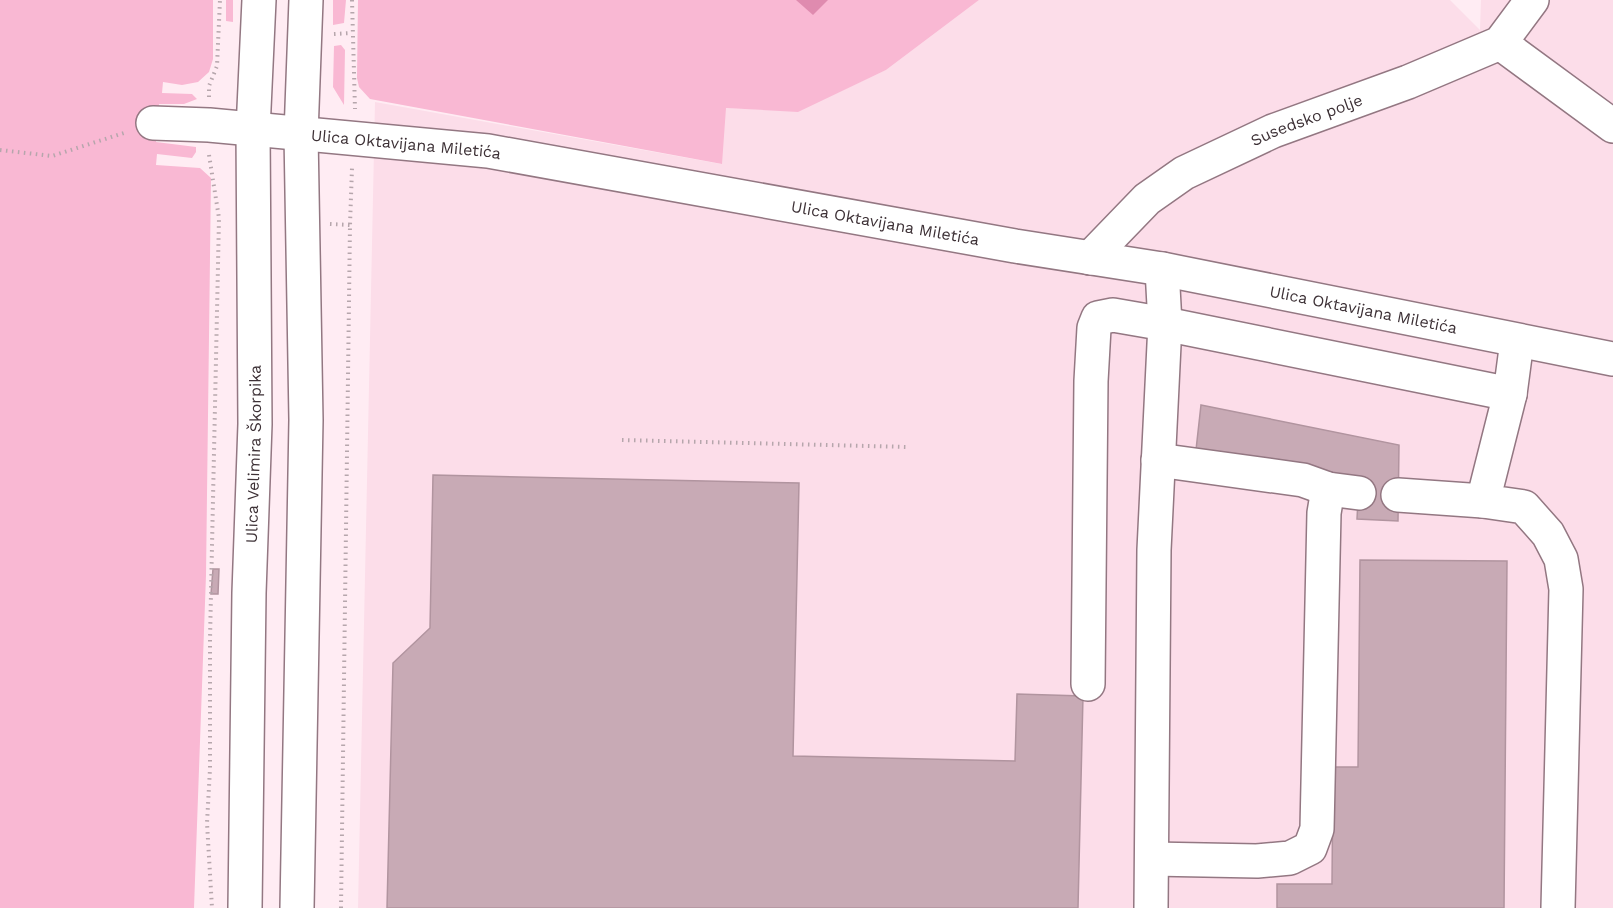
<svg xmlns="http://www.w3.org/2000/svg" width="1613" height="908" font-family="'Work Sans',sans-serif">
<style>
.built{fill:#fcdde9}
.green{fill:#f9b8d3}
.water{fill:#df8baf}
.building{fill:#c8aab5;stroke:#b1949f;stroke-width:1.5}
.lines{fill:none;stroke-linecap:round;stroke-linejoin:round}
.minor-casing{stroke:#937782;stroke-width:36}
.major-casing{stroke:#937782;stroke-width:36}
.path{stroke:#b6a6ac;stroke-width:4;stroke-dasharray:1.5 4.5;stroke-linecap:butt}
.minor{stroke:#fff;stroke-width:33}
.major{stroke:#fff;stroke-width:33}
.labels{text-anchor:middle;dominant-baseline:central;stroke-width:4.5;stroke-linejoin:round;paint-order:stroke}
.street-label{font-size:16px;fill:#3d3136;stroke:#fff}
</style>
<rect width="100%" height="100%" fill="#ffecf3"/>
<path class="built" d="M979 0H1450L1480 30 1481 0H1613V908H358L375 102 721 164 725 108 798 111 886 70Z"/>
<path class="green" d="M0 0H213V59L209 72 198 82 182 85 163 82 162 93 192 94 197 99 184 104H159L156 142 196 147V152L192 158 157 154 156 165 200 168 211 178 206 575 194 908H0Z
M226 0H233V22L226 21Z
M333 0H346L344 23 333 25Z
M358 0H979L886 70 798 112 726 108 722 164 370 99 359 87 357 78Z
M341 45 345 50 344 105 333 87 334 46Z"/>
<path class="water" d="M796 0H828L813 15Z"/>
<path class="building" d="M1201 405 1399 445 1398 521 1357 519 1359 481 1196 450Z
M433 475 799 483 793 756 1015 761 1017 694 1083 696 1078 908H387L393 663 430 628Z
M1360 560 1507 561 1504 908H1277V884H1332L1333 767H1358Z
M213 569H219L218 594H211Z"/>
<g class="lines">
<defs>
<g id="minor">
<path d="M1500 43 1613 126"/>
<path id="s1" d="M153 123 209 125 488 151 1015 246 1162 269 1613 359"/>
<path id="s2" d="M1090 258 1147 199 1184 173 1273 131 1408 82 1500 43 1532 0"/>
<path d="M1517 341 1510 394 1483 501 1524 507 1548 534 1561 559 1566 589 1558 908"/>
<path d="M1158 460 1303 480 1328 489 1359 493"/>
<path d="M1398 495 1483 501"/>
<path d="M1088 684 1091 381 1094 328 1098 318 1113 315 1165 324 1510 394"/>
<path d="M1152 859 1257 861 1290 858 1310 848 1317 829 1324 513 1328 489"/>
<path d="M1151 908 1154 550 1165 324 1162 269"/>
</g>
<g id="major">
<path id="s3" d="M245 908 249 593 255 424 253 130 259 0"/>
<path d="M297 908 306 420 301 134 306 0"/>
</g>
</defs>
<use href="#minor" class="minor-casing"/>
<use href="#major" class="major-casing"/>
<path class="path" d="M352 0 355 109
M334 34 352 33
M209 97V86L217 66 220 0
M0 150 52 156 127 132
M209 155 219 218 210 640V769L207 823 212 908
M330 224 350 225
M622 440 909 447
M341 908 350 225 352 168"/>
<use href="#minor" class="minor"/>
<use href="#major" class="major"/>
</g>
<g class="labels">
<g class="street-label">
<text stroke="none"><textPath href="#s2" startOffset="261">Susedsko polje</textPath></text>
<text stroke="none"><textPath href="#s1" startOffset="254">Ulica Oktavijana Miletića</textPath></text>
<text stroke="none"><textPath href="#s1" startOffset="740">Ulica Oktavijana Miletića</textPath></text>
<text stroke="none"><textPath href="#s1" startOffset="1226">Ulica Oktavijana Miletića</textPath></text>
<text stroke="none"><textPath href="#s3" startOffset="454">Ulica Velimira Škorpika</textPath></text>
</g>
</g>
</svg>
